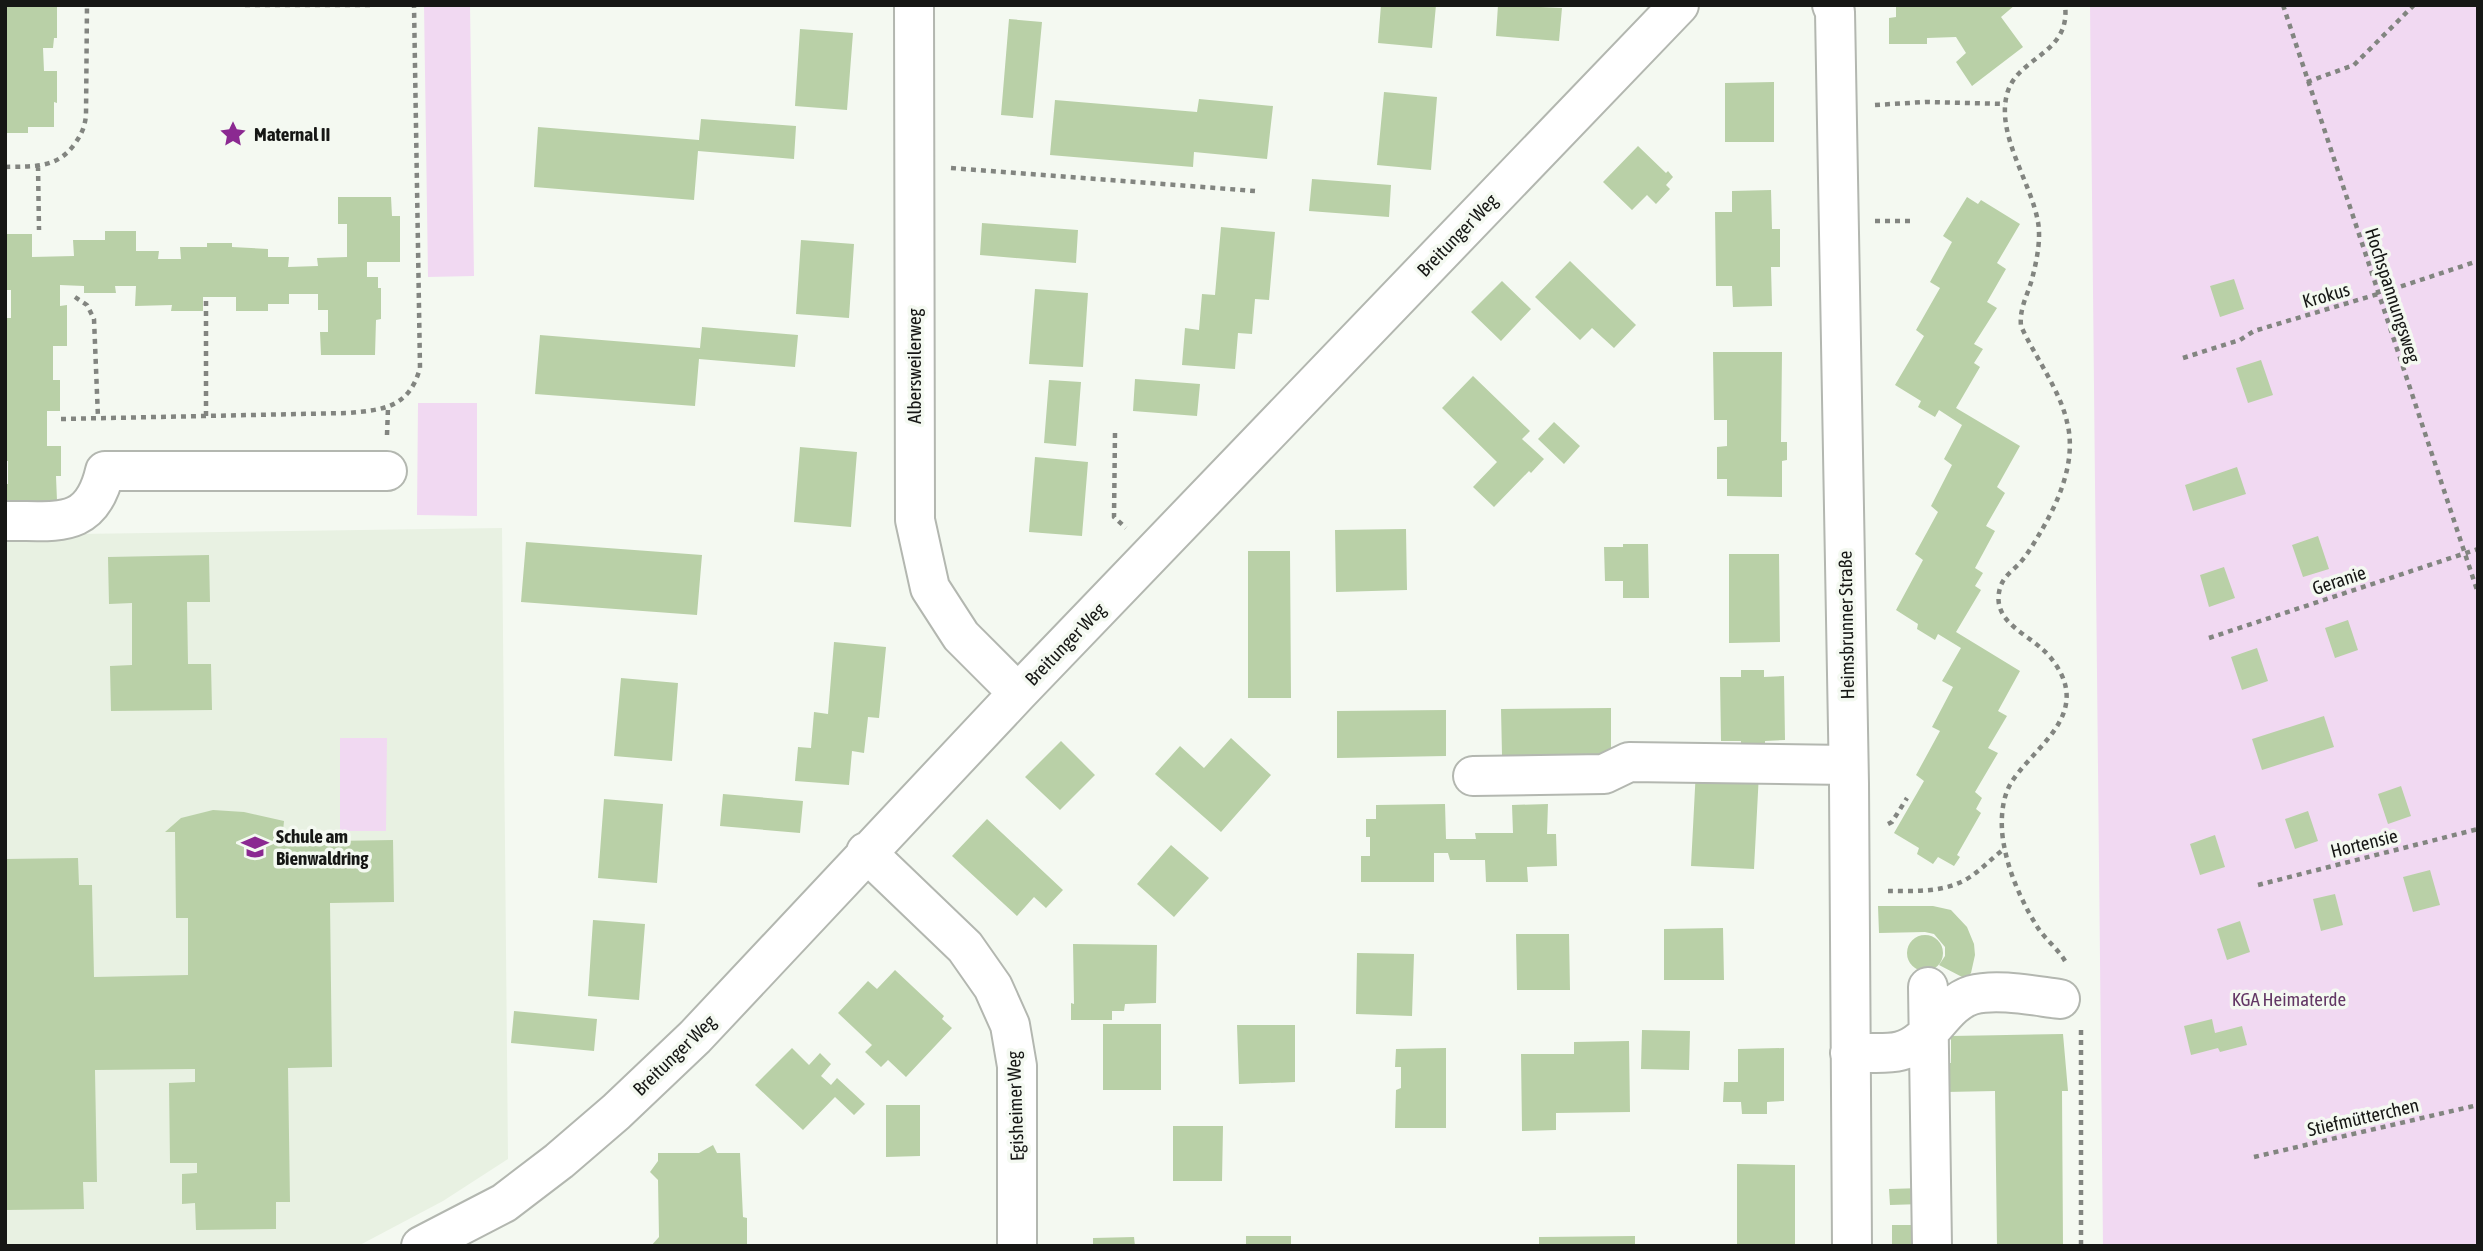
<svg xmlns="http://www.w3.org/2000/svg" width="2483" height="1251" font-family="'Asap Condensed',sans-serif">
<style>
.built{fill:#e8f1e2}
.green{fill:#f1d9f2}
.building{fill:#b9d0a7}
.lines{fill:none;stroke-linecap:round;stroke-linejoin:round}
.minor-casing{stroke:#b3b7b0;stroke-width:42}
.path{stroke:#828580;stroke-width:4.5;stroke-dasharray:5 5;stroke-linecap:butt}
.minor{stroke:#fff;stroke-width:38}
.labels{text-anchor:middle;dominant-baseline:central;stroke-width:7;stroke-linejoin:round;paint-order:stroke}
.poi-label{font-size:19px;font-weight:bold;fill:#161715;stroke:#f4f9f1;text-anchor:start}
.street-label{font-size:19px;fill:#161715;stroke:#f4f9f1}
.park-label{font-size:19px;fill:#633765;stroke:#f4f9f1}
</style>
<rect width="100%" height="100%" fill="#f4f9f1"/>
<path class="built" d="M502 528 508 1159 443 1201 358 1246H5V535Z"/>
<path class="green" d="M424 5H470L474 276 428 277Z
M2090 5H2478V1246H2103Z
M418 403H477V516L417 515Z
M340 738H387L386 831H340Z"/>
<path class="building" d="M5 5 57 6V38H54L53 48H43L44 71H57V103L54 102V127H28V133H5Z
M1381 5H1436L1432 48 1378 43Z
M1498 5 1562 8 1559 41 1496 36Z
M1896 5H2015L2001 17 2023 47 1972 86 1956 62 1966 53 1956 37 1927 38V44H1889V18L1896 17Z
M1009 19 1042 22 1033 118 1001 115Z
M800 29 853 33 847 110 795 106Z
M1774 82V142H1725V83Z
M1384 92 1437 97 1431 170 1377 165Z
M1199 99 1273 106 1267 159 1194 152 1193 167 1050 155 1055 100 1197 112Z
M701 119 796 126 794 159 698 151 694 200 534 187 538 127 699 140Z
M1638 146 1666 173 1668 171 1673 177 1666 185 1670 189 1656 204 1647 195 1632 210 1603 182Z
M1312 179 1391 185 1389 217 1309 211Z
M1771 190 1772 229H1780V267H1771L1772 306 1733 307 1732 286H1716L1715 212H1732V191Z
M338 197H391L392 216H400V262H367V277H378V288H381V319L376 320 375 355H321L320 332H328V310H318V294H289V304H268V311H236V297H203V311H171L172 305 135 306 136 286H115L116 293H84V286L60 285V306L67 305V346H53V380H60V411H47V446H61V476H56L57 501H31V507H5V484H8V461H5V318H11V290H5V234H32V257L74 256 73 240H105V231H136V251H159L158 259H181L180 247H207V243H232V247L268 249V257H289L288 267 318 266 317 258 347 257V224H338Z
M1967 197 1978 204 1981 200 2020 224 1997 263 2006 269 1987 302 1997 308 1974 344 1983 349 1974 363 1980 367 1956 408 2020 446 1997 487 2005 493 1986 526 1995 531 1975 568 1983 573 1975 586 1981 590 1956 632 2020 671 1998 711 2007 716 1988 748 1998 753 1975 792 1982 798 1976 809 1981 813 1957 855 1960 857 1954 866 1938 857 1933 864 1917 854 1919 848 1894 833 1924 781 1916 775 1940 731 1932 727 1953 687 1942 681 1961 648 1938 634 1935 640 1917 629 1918 624 1896 610 1923 560 1915 554 1938 512 1931 506 1952 465 1944 459 1962 425 1939 410 1935 417 1918 407 1921 401 1895 385 1924 336 1916 330 1940 288 1930 282 1952 242 1943 236Z
M982 223 1078 230 1076 263 980 255Z
M1221 227 1275 232 1269 300 1255 299 1252 334 1238 333 1235 369 1182 365 1185 328 1199 330 1202 294 1215 295Z
M801 240 854 244 849 318 796 314Z
M1570 261 1636 325 1614 348 1592 328 1580 340 1535 297Z
M2234 279 2244 309 2220 317 2210 286Z
M1502 281 1531 309 1501 341 1471 312Z
M1035 289 1088 293 1083 367 1029 364Z
M702 327 798 335 795 367 699 359 695 406 535 394 540 335 700 348Z
M1713 352H1782L1781 442H1787V460L1782 461V497L1727 496V479H1717V447L1727 446V420H1714Z
M2261 360 2273 395 2248 403 2236 368Z
M1473 376 1530 431 1522 439 1544 459 1531 473 1529 471 1494 507 1473 487 1497 462 1442 408Z
M1135 379 1200 384 1197 416 1133 411Z
M1049 380 1081 382 1076 446 1044 443Z
M1554 422 1580 446 1564 464 1538 439Z
M800 447 857 452 851 527 794 522Z
M1035 457 1088 462 1082 536 1029 532Z
M2237 467 2246 494 2193 511 2185 485Z
M1406 529 1407 590 1336 592 1335 530Z
M2318 536 2329 569 2303 577 2292 545Z
M526 542 702 555 697 615 521 602Z
M1623 544H1648L1649 598H1623V581H1605L1604 547H1623Z
M1248 551H1290L1291 698H1248Z
M1729 554H1779L1780 642 1729 643Z
M209 555 210 602H187L188 664H211L212 710 111 711 110 666 132 665V603L109 604 108 557Z
M2224 567 2235 598 2209 607 2200 575Z
M2348 620 2358 650 2335 658 2325 628Z
M834 642 886 647 879 718 868 717 864 753 852 751 849 785 795 781 798 747 811 748 814 712 828 714Z
M2257 648 2268 681 2242 690 2231 657Z
M1741 670H1764V677L1784 676 1785 740 1765 741V747H1741V741H1721L1720 677H1741Z
M621 678 678 683 672 761 614 756Z
M1611 708V755H1502L1501 709Z
M1446 710V756L1337 758V711Z
M2324 716 2334 747 2262 770 2252 739Z
M1231 738 1271 775 1221 832 1155 774 1180 746 1204 768Z
M1061 741 1095 775 1060 810 1025 777Z
M1696 769 1759 773 1754 869 1691 866Z
M2401 786 2411 816 2388 824 2378 794Z
M723 794 803 801 800 833 720 826Z
M604 799 663 804 657 883 598 878Z
M1445 804 1446 839H1476L1475 833H1513L1512 805 1548 804 1547 834H1556L1557 866 1527 867 1528 882H1486L1485 860H1450L1448 853H1434V882H1361V856H1370V837H1366V819H1376V805Z
M213 810 244 812 284 821 283 831H276L275 842 393 840 394 902 330 903 332 1067 288 1068 290 1202H276V1229L196 1230 195 1203 182 1204V1174L197 1173V1163H170L169 1083 195 1082V1069L95 1070 97 1182H83L84 1209 5 1210V859L78 858 79 885H92L94 977 188 975V918H176L175 832H165L181 818Z
M2308 811 2318 841 2295 849 2285 819Z
M987 819 1063 890 1046 908 1034 897 1017 916 952 856Z
M2215 835 2225 867 2200 875 2190 844Z
M1171 845 1209 878 1174 917 1137 884Z
M2430 870 2440 905 2413 912 2403 877Z
M2335 894 2343 925 2321 931 2313 899Z
M1878 906H1933L1951 910 1967 927 1974 944 1975 955 1971 973 1966 979 1939 965 1945 956V947L1934 934 1925 932 1879 933Z
M593 920 645 924 639 1000 588 996Z
M2240 921 2250 952 2227 960 2217 929Z
M1723 928 1724 980H1664V929Z
M1516 934H1569L1570 990H1517Z
M1907 953a18 18 0 1 1 36 0a18 18 0 1 1-36 0Z
M1073 944 1157 945 1156 1003 1125 1004 1124 1011H1112V1020H1071V1003L1074 1004Z
M1357 953 1414 954 1412 1016 1356 1014Z
M895 970 944 1016 942 1019 952 1028 906 1077 888 1060 881 1067 865 1052 872 1045 838 1013 868 981 877 989Z
M514 1011 597 1019 594 1051 511 1043Z
M2212 1019 2215 1033 2242 1026 2247 1045 2220 1052 2218 1048 2191 1055 2184 1026Z
M1103 1024H1161V1090H1103Z
M1237 1025H1295V1082L1239 1084Z
M1642 1030 1690 1031 1689 1070 1641 1069Z
M2063 1034 2068 1091H2062L2063 1246H1997L1995 1091 1946 1092V1063H1951V1036Z
M1629 1041 1630 1112 1556 1113V1130L1522 1131 1521 1054H1574V1042Z
M792 1048 809 1065 820 1053 831 1064 821 1076 831 1085 837 1078 865 1104 854 1115 835 1097 803 1130 755 1085Z
M1446 1048V1128H1395L1396 1090 1401 1088V1067H1395L1396 1049Z
M1784 1048V1101L1767 1102V1114H1742L1741 1102H1723L1724 1082H1738V1049Z
M886 1105H920V1156L886 1157Z
M1173 1126H1223L1222 1181H1173Z
M713 1145 717 1153H740L743 1217 747 1218V1246H651L659 1237 658 1180 650 1172 658 1161V1153H699Z
M1737 1164 1795 1165V1246L1737 1245Z
M1922 1188V1204L1890 1205 1889 1189Z
M1892 1225H1921L1922 1246H1892Z
M1246 1236H1291V1246H1246Z
M1635 1236V1246H1539V1237Z
M1134 1237 1135 1246H1093V1238Z"/>
<g class="lines">
<defs>
<path id="minor" d="M914 5 915 520 930 588 961 636 1018 693
M1832 5 1835 12 1849 784 1852 1246
M5 521C56 520 91 531 105 471H387
M1473 776 1604 774 1629 762 1848 765
M866 852 965 947 993 987 1010 1025 1017 1066V1246
M1928 987 1932 1246
M1850 1053C1866 1052 1885 1055 1900 1051 1932 1043 1942 1004 1972 995 1997 988 2035 996 2060 999
M421 1246 504 1203 559 1161 616 1112 695 1037 1018 693 1679 5"/>
</defs>
<use href="#minor" class="minor-casing"/>
<path class="path" d="M245 5H374
M2283 5 2478 593
M2307 82 2354 65 2414 5
M1875 105 1925 102 2005 104
M38 166 39 230
M5 167C35 166 58 169 76 142 82 133 85 126 86 115L87 5
M951 168 1255 191
M1875 221H1912
M75 297 87 305 94 319 98 418
M2183 358 2240 340 2254 331 2378 294 2478 261
M206 416V297
M61 419 347 413C383 410 409 408 420 368L414 5
M1115 433 1114 517 1126 528
M387 435 388 408
M2209 638 2478 549
M1888 824 1892 822 1907 798
M2258 885 2478 829
M1888 891C1915 891 1946 893 1970 877 1982 869 1992 858 2004 849
M2065 961C2058 949 2046 940 2038 928 2024 906 2010 876 2005 850 2000 830 2000 801 2011 783 2029 753 2076 725 2065 684 2062 672 2051 656 2042 649 2024 632 1991 620 2000 588 2003 577 2012 571 2019 564 2028 554 2034 543 2040 533 2059 501 2077 460 2067 422 2060 390 2035 357 2021 326 2019 307 2029 293 2033 275 2037 259 2041 239 2038 222 2031 182 1996 135 2007 94 2017 56 2071 55 2065 5
M2081 1030V1246
M2254 1157 2478 1105"/>
<use href="#minor" class="minor"/>
</g>
<defs>
<symbol id="sight-bare" viewBox="-9 -9 18 18"><path d="M0-6L1.8-2.2L6-1.7L2.9 1.2L3.7 5.4L0 3.3L-3.7 5.4L-2.9 1.2L-6-1.7L-1.8-2.2Z" fill="#8b2991" stroke="#f4f9f1" stroke-width="2.5" paint-order="stroke"/></symbol>
<symbol id="school-bare" viewBox="-9 -9 18 18"><path d="M0-5L7-2L0 1L-7-2ZM-4 1L0 2.5L4 1V4Q0 6-4 4Z" fill="#8b2991" stroke="#f4f9f1" stroke-width="2.5" paint-order="stroke"/></symbol>
</defs>
<g fill-rule="evenodd">
<use href="#sight-bare" x="214" y="115" width="38" height="38"/>
<use href="#school-bare" x="236" y="828" width="38" height="38"/>
</g>
<g class="labels">
<g class="poi-label">
<text x="254" y="134">Maternal II</text>
<text x="276" y="836">Schule am<tspan x="276" dy="22">Bienwaldring</tspan></text>
</g>
<g class="street-label">
<text transform="translate(1457 235) rotate(-46)">Breitunger Weg</text>
<text transform="translate(2326 295) rotate(-16)">Krokus</text>
<text transform="translate(2393 295) rotate(72)">Hochspannungsweg</text>
<text transform="translate(914 366) rotate(-90)">Albersweilerweg</text>
<text transform="translate(2339 580) rotate(-18)">Geranie</text>
<text transform="translate(1846 625) rotate(-91)">Heimsbrunner Straße</text>
<text transform="translate(1065 644) rotate(-46)">Breitunger Weg</text>
<text transform="translate(2364 843) rotate(-14)">Hortensie</text>
<text transform="translate(674 1055) rotate(-44)">Breitunger Weg</text>
<text transform="translate(1015 1106) rotate(-92)">Egisheimer Weg</text>
<text transform="translate(2363 1117) rotate(-13)">Stiefmütterchen</text>
</g>
<g class="park-label">
<text x="2289" y="999">KGA Heimaterde</text>
</g>
</g>
<rect width="2483" height="1251" fill="none" stroke="#161715" stroke-width="14"/>
</svg>
